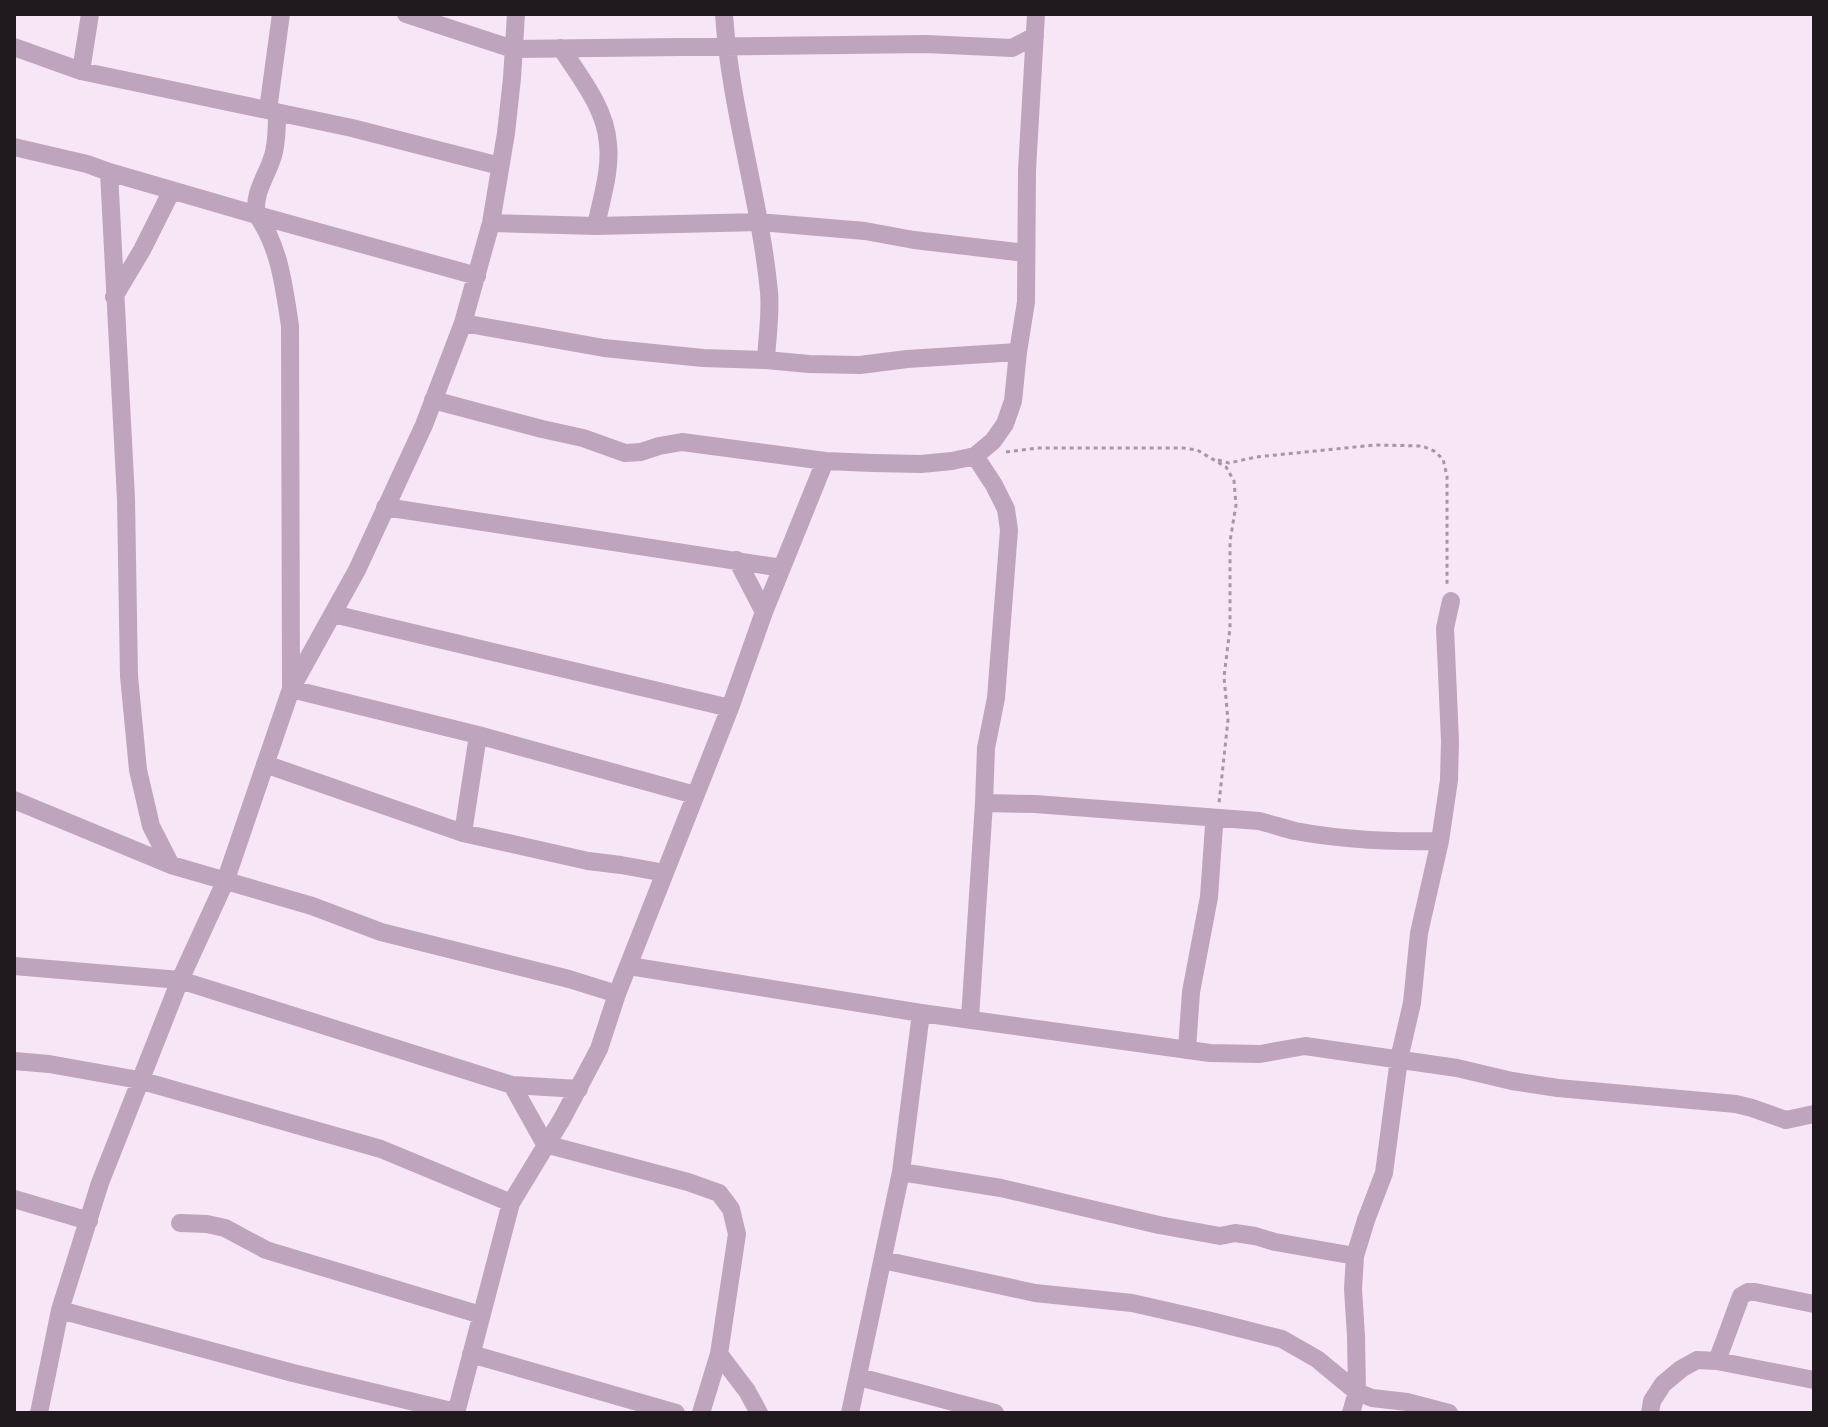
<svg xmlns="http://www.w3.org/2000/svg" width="1828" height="1427" font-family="'PT Sans',sans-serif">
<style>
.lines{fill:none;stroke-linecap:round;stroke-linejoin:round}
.path{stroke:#a598a4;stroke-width:3;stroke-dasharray:4 4;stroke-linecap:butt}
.minor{stroke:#bea4bc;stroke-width:18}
</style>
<rect width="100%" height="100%" fill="#f7e6f6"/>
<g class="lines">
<path class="path" d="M1006 452 1037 448H1183L1197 450 1226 467 1234 481 1236 505 1230 541V628L1224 677 1228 720 1219 803
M1218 460 1229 463 1256 457 1375 445 1422 446 1434 451 1443 459 1447 476V584"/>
<path class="minor" d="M406 14 513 49 926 44 1012 48 1035 36
M724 14C730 108 760 198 769 292 771 314 767 338 766 360
M14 47 81 71 352 128 500 166
M561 48C580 77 606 109 608 144 611 171 601 200 596 226
M81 71 90 14
M268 110 281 14
M277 112C277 126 277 139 274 152 269 174 252 192 257 215L477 276
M14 147 87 164 109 172 126 499 129 676 138 770 151 826 171 865
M109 172 257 215C280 248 284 287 290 326L291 689 478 735 695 795
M491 223 596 226 760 222 865 231 914 240 1026 253
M114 297 142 250 172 190
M463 323 604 348 703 358 766 360 809 364 860 365 907 359 1018 352
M433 400 542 429 583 438 625 453 641 452 659 446 682 442 825 461 873 463 921 464 952 461 975 456 993 441 1005 424 1013 401 1018 352 1026 302 1027 170 1036 14
M385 507 782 568
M737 560 764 612
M333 614 730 708
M265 764 463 833 588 861 621 865 665 873
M14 800 171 865 312 906 381 932 569 979 617 994
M984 803 1035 804 1259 821C1271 824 1283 828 1295 831 1343 840 1392 842 1440 841
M463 833 478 735
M14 966 180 980 512 1085 579 1089
M629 966 921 1013 1210 1053 1260 1054 1305 1046 1457 1068 1512 1081 1558 1088 1736 1104 1752 1108 1786 1120 1814 1114
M970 1018 984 803 986 748 996 698 1009 530 1006 509 994 485 975 456
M1187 1049 1191 992 1209 897 1214 826 1219 818
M14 1061 49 1064 139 1080 381 1149 511 1203
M512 1085 545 1144 688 1182 719 1193 731 1209 737 1234 719 1354 701 1413
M901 1172 1001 1188 1159 1225 1220 1236 1235 1233 1255 1236 1275 1242 1355 1256
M14 1199 89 1221
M180 1223 207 1224 225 1228 266 1250 481 1315
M883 1260 1035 1293 1132 1303 1207 1320 1282 1339 1317 1359 1357 1392 1372 1398 1407 1402 1449 1413
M60 1310 293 1373 456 1412
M471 1354 676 1413
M719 1354 747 1391 759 1413
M1717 1361 1741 1296 1748 1292H1755L1814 1304
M859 1377 995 1413
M39 1413 60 1310 100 1183 180 980 225 882 291 689 357 570 424 425 463 323 491 223 506 133 512 78 516 14
M456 1413 511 1203 562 1119 599 1049 617 994 730 708 764 612 825 461
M850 1413 901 1172 921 1013
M1351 1413 1357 1392 1356 1336 1353 1289 1355 1256 1366 1220 1384 1173 1399 1059 1412 1003 1419 933 1440 841 1449 780 1450 741 1445 628 1451 601
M1650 1413 1652 1401 1663 1384 1681 1369 1697 1360 1717 1361 1814 1380"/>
</g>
<rect width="1828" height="1427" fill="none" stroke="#201a1f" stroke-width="32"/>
</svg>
